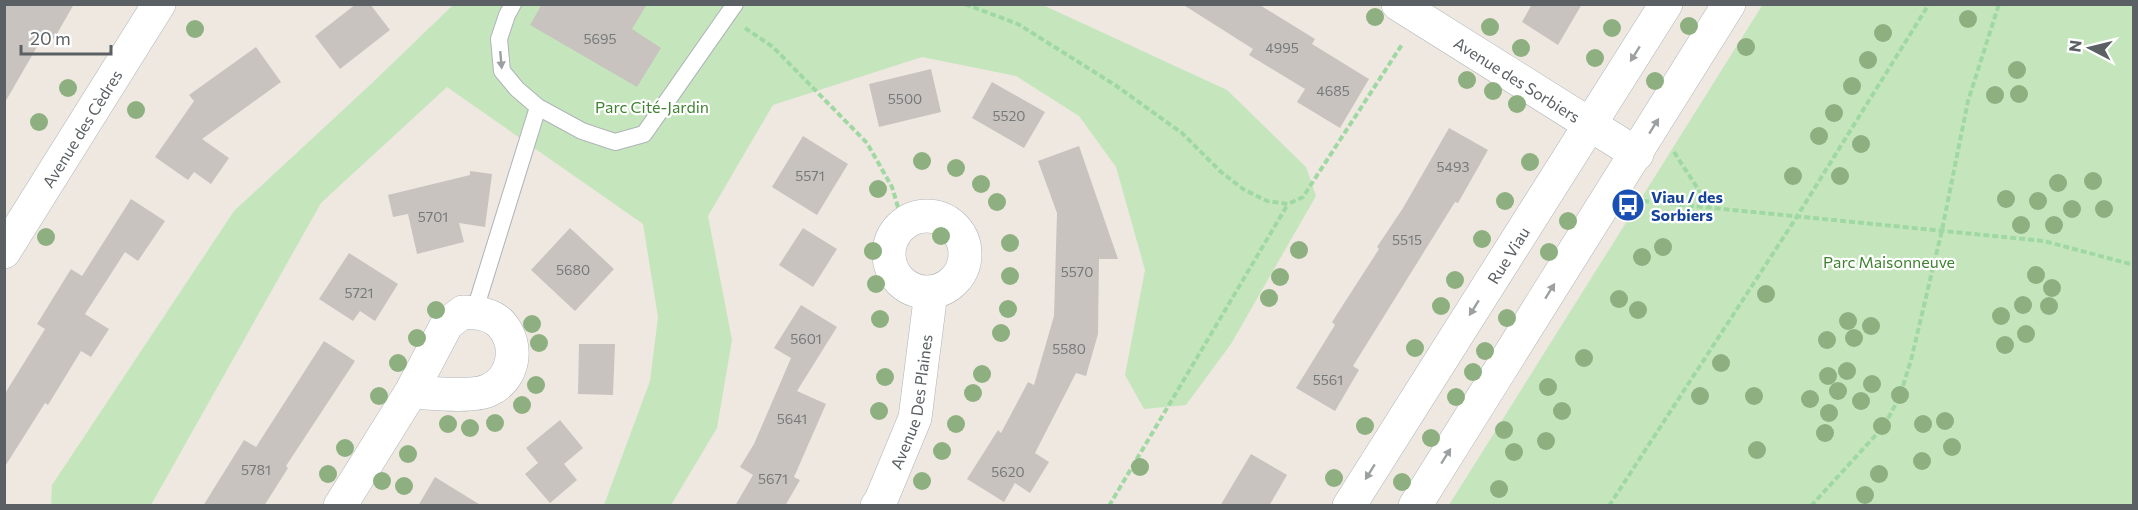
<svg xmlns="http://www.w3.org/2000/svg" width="2138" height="510" font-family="Commissioner,sans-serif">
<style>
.green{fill:#c5e6bd}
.building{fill:#c8c3bf}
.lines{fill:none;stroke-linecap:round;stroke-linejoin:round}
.lane-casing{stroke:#afb4b8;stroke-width:18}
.street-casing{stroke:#afb4b8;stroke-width:34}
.secondary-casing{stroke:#aeb4b8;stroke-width:34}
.path{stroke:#a0d8a3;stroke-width:4;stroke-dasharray:6 3;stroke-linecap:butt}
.lane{stroke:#fff;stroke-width:16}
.street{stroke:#fff;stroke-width:33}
.secondary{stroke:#fff;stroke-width:33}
.tree{fill:#8eb080}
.oneway{fill:#9ca0a1}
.labels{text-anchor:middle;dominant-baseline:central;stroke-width:4.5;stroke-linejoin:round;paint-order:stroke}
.number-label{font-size:14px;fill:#76797a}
.street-label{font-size:16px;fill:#5a6063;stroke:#fff}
.park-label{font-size:16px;fill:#3f8331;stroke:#fff}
.transit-label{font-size:16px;font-weight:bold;fill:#164399;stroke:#fff;text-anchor:start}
</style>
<rect width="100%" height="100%" fill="#eee8e1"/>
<path class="green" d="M1763 4 2133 5V505H1449Z
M453 5H1043L1227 90 1306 167 1316 196 1231 344 1186 405 1144 409 1125 375 1145 270 1116 167 1079 116 1016 76 922 57 773 105 708 216 732 340 717 428 671 505H604L650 381 658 317 643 224 447 87 321 203 151 505 51 506 52 485 234 211 371 84Z"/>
<path class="building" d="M4 4H74L54 39 45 33 4 104Z
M356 4H370L390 30 340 69 315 36Z
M542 4H647L632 29 661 48 637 87 530 25Z
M1182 4H1258L1315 39 1312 44 1369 79 1340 128 1297 102 1305 89 1249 55 1253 49Z
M1532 4H1582L1558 45 1522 22Z
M256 47 281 82 202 139 229 158 211 184 194 172 188 180 155 157 194 101 189 95Z
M931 69 941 112 879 127 869 84Z
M992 82 1045 112 1024 148 972 118Z
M1449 128 1488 150 1458 203 1455 202 1353 366 1359 370 1335 411 1296 388 1335 325 1332 322 1379 249 1377 247 1403 208Z
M803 136 848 164 817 215 772 187Z
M1079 146 1118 259H1099L1098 334 1086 376 1076 373 1035 453 1049 462 1030 493 1015 483 1004 502 967 479 998 430 1001 433 1028 382 1034 385 1054 316 1057 213 1038 161Z
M470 171 492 174 485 227 459 223 464 242 417 254 408 214 393 217 388 195 470 175Z
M131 199 165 221 138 261 125 252 85 314 109 329 91 357 81 351 48 405 45 403 4 468V395L45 329 37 324 71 269 82 276Z
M570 228 614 269 575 311 531 270Z
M803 228 837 249 813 287 779 265Z
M349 253 398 284 375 321 360 311 353 321 319 299Z
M801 305 837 327 797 391 826 404 794 477 800 480 785 506H735L753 475 740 467 754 444 791 358 774 348Z
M324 341 355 361 286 466 288 468 264 506H203L244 440 256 447Z
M579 344H615L613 395 578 394Z
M560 420 583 448 564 464 577 480 550 503 525 474 538 463 526 448Z
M1251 454 1287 475 1269 506H1220Z
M435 477 482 506H418Z"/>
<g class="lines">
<defs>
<path id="lane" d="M513 4 507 15 499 39 502 71 517 89 538 107
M474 313 538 107 582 131 615 142 644 134 735 4"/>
<g id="street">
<path id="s1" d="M1398 4 1637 154"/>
<circle cx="927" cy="254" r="38"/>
<path id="s2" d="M4 252 159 4"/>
<path d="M340 506 411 392 447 324 463 312C476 313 491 313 501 324 520 345 514 379 489 390 473 398 430 393 411 392"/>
<path id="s3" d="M877 506 881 500 915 418 931 292"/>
</g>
<g id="secondary">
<path id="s4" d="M1349 506 1666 4"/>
<path d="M1415 506 1729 4"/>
</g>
</defs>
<use href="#lane" class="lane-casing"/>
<use href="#street" class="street-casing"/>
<use href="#secondary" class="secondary-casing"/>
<path class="path" d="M965 4 1018 24 1115 85 1182 133 1221 172 1243 189 1267 201 1288 204 1303 197 1403 43
M745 28 773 47 867 143 892 187 903 224
M1674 152 1709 206
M1643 201 2044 241 2134 265
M1109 506 1288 204
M1609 506 1796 218 1929 4
M1811 506 1884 426 1900 396 1911 360 1942 230 1968 101 1999 4"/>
<use href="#lane" class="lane"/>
<use href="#street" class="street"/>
<use href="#secondary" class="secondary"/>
</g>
<g class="tree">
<circle cx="1375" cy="17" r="9"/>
<circle cx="1968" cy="19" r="9"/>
<circle cx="1689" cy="26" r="9"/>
<circle cx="1490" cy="27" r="9"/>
<circle cx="1612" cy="28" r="9"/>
<circle cx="195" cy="29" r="9"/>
<circle cx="1883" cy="33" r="9"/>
<circle cx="1746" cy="47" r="9"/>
<circle cx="1521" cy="48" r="9"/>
<circle cx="1595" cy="58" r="9"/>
<circle cx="1868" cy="60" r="9"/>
<circle cx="2017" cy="70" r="9"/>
<circle cx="1467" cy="80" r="9"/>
<circle cx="1655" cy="81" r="9"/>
<circle cx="1852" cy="86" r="9"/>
<circle cx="68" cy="88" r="9"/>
<circle cx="1493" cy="91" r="9"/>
<circle cx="2019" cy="94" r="9"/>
<circle cx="1995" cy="95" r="9"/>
<circle cx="1517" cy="104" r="9"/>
<circle cx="136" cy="110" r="9"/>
<circle cx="1834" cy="113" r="9"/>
<circle cx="39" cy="122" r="9"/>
<circle cx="1819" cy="136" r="9"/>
<circle cx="1861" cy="144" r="9"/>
<circle cx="922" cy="161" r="9"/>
<circle cx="1530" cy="162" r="9"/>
<circle cx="956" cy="168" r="9"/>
<circle cx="1793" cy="176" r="9"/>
<circle cx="1840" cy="176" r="9"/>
<circle cx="2093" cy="181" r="9"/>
<circle cx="2058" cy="183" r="9"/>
<circle cx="981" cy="184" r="9"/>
<circle cx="878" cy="189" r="9"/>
<circle cx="2006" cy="199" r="9"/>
<circle cx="1505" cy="201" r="9"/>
<circle cx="2038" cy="201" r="9"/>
<circle cx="997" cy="202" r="9"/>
<circle cx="2072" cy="209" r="9"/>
<circle cx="2104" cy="209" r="9"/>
<circle cx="1568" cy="221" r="9"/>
<circle cx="2021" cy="225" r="9"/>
<circle cx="2054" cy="225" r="9"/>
<circle cx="941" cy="236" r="9"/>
<circle cx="46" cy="237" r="9"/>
<circle cx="1482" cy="239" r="9"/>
<circle cx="1010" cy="243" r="9"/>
<circle cx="1663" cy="247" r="9"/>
<circle cx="1299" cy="250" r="9"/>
<circle cx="873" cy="251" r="9"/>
<circle cx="1549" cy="252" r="9"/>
<circle cx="1642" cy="257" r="9"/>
<circle cx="2036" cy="275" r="9"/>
<circle cx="1010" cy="276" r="9"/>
<circle cx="1280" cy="277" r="9"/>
<circle cx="1455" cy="280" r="9"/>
<circle cx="876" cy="284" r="9"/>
<circle cx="2052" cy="288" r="9"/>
<circle cx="1766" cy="294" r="9"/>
<circle cx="1269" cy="298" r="9"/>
<circle cx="1619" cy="299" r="9"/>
<circle cx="2023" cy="305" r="9"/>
<circle cx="1441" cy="306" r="9"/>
<circle cx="2049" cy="306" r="9"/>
<circle cx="1008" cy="309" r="9"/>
<circle cx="436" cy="310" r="9"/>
<circle cx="1638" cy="310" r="9"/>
<circle cx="2001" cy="316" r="9"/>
<circle cx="1507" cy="318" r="9"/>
<circle cx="880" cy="319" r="9"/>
<circle cx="1848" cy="321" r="9"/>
<circle cx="532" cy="324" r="9"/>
<circle cx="1871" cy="326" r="9"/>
<circle cx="1001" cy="333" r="9"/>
<circle cx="2026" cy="334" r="9"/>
<circle cx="417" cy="338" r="9"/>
<circle cx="1854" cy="338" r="9"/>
<circle cx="1827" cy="340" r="9"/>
<circle cx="539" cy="343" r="9"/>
<circle cx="2005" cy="345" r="9"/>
<circle cx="1415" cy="348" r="9"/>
<circle cx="1485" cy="351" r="9"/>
<circle cx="1584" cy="358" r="9"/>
<circle cx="398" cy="363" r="9"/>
<circle cx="1721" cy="363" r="9"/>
<circle cx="1847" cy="371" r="9"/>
<circle cx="1473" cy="372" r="9"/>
<circle cx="982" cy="374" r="9"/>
<circle cx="1828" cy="376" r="9"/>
<circle cx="885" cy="377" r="9"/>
<circle cx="1872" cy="384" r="9"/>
<circle cx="536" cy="385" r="9"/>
<circle cx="1548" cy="387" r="9"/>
<circle cx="1838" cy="391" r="9"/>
<circle cx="973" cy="393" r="9"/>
<circle cx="1900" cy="395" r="9"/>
<circle cx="379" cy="396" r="9"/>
<circle cx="1700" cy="396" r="9"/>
<circle cx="1754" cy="396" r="9"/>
<circle cx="1456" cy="397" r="9"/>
<circle cx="1810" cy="399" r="9"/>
<circle cx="1861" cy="401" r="9"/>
<circle cx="522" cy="405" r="9"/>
<circle cx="879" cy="411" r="9"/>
<circle cx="1562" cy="411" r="9"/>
<circle cx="1829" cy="413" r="9"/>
<circle cx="1945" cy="421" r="9"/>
<circle cx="495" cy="423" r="9"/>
<circle cx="448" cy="424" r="9"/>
<circle cx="956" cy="424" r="9"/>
<circle cx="1923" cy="424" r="9"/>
<circle cx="1365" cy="426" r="9"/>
<circle cx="1882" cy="426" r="9"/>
<circle cx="470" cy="428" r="9"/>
<circle cx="1504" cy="430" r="9"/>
<circle cx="1825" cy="433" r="9"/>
<circle cx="1431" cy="438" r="9"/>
<circle cx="1546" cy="441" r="9"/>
<circle cx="1952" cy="447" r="9"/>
<circle cx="345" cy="448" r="9"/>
<circle cx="1757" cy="450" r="9"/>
<circle cx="942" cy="451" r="9"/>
<circle cx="1514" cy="452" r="9"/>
<circle cx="408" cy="454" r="9"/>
<circle cx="1922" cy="461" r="9"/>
<circle cx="1140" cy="467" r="9"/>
<circle cx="328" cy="474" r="9"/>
<circle cx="1879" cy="474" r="9"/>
<circle cx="1334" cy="478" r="9"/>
<circle cx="382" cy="481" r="9"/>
<circle cx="922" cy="481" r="9"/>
<circle cx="1402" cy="482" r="9"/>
<circle cx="404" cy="486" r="9"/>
<circle cx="1499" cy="489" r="9"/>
<circle cx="1865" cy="495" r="9"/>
</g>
<defs><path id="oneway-solid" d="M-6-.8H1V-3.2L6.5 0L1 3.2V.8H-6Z" transform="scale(1.5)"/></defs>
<g class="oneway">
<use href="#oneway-solid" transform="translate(1635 54) rotate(122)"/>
<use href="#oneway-solid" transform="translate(501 60) rotate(85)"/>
<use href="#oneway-solid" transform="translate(1654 126) rotate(-58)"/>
<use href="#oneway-solid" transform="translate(1550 291) rotate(-58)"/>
<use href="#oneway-solid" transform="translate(1474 308) rotate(122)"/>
<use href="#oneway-solid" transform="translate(1446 456) rotate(-58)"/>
<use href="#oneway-solid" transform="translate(1370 472) rotate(122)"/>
</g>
<defs>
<symbol id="bus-disc" viewBox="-11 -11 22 22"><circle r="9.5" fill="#1a4fb4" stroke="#fff"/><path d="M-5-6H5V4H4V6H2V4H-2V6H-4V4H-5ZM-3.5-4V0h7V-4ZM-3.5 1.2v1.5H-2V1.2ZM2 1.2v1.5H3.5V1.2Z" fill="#fff"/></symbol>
</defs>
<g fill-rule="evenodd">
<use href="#bus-disc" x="1609" y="186" width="38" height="38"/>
</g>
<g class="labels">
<g class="number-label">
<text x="600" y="38">5695</text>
<text x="1282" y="47">4995</text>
<text x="1333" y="90">4685</text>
<text x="905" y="98">5500</text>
<text x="1009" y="115">5520</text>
<text x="1453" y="166">5493</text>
<text x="810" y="175">5571</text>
<text x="433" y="216">5701</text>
<text x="1407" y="239">5515</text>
<text x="573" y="269">5680</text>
<text x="1077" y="271">5570</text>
<text x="359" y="292">5721</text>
<text x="806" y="338">5601</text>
<text x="1069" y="348">5580</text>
<text x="1328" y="379">5561</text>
<text x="792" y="418">5641</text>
<text x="256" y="469">5781</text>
<text x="1008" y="471">5620</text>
<text x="773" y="478">5671</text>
</g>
<g class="street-label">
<text stroke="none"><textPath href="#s1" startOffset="141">Avenue des Sorbiers</textPath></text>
<text stroke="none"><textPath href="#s2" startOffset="146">Avenue des Cèdres</textPath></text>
<text stroke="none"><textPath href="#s4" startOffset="297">Rue Viau</textPath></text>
<text stroke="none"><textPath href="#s3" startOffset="111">Avenue Des Plaines</textPath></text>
</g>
<g class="park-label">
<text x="652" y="106">Parc Cité-Jardin</text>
<text x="1889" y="261">Parc Maisonneuve</text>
</g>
<g class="transit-label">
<text x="1651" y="196">Viau / des<tspan x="1651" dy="18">Sorbiers</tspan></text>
</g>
</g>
<rect width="2138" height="510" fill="none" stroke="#5a6063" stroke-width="12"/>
<g transform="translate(2090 48) rotate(277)" stroke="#ffffff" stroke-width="4.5" paint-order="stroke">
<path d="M0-4.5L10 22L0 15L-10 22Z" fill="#5a6063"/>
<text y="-9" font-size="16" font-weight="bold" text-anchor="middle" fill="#5a6063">N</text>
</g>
<path d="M21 45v9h90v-9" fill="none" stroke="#5a6063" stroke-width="3"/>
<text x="30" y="45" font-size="18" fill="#5a6063" stroke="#ffffff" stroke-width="4.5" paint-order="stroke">20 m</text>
</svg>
